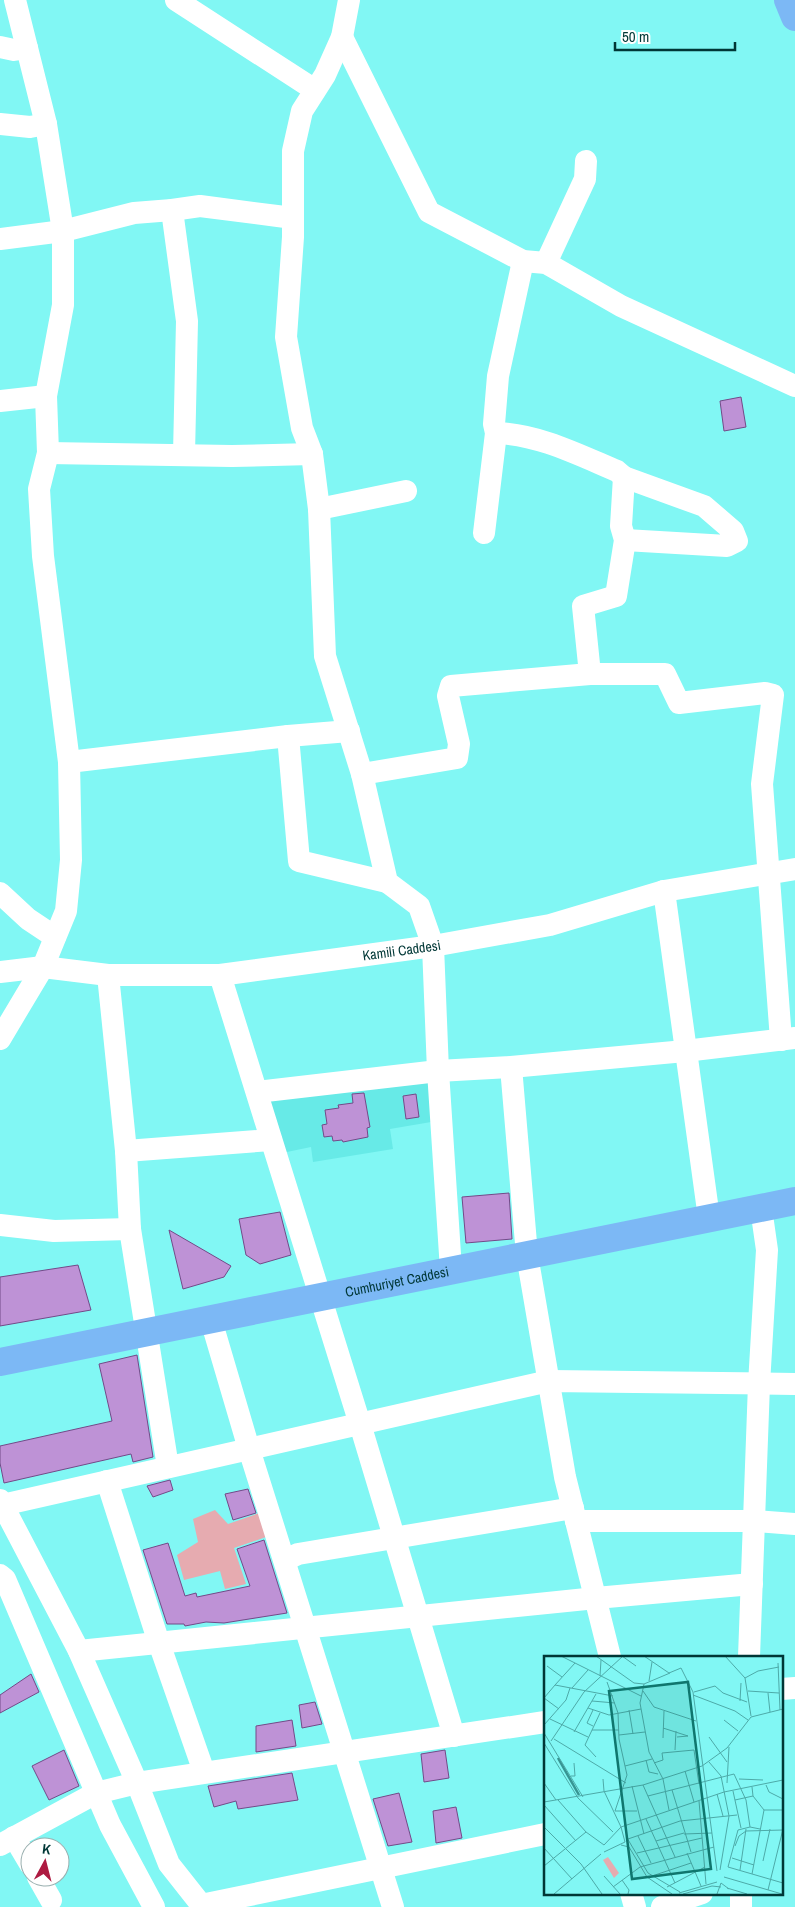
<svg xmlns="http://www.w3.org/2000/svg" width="795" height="1907" font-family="'Archivo Narrow',sans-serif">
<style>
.built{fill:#67eae7}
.green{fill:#e6abb0}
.building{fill:#be92d6;stroke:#734a88}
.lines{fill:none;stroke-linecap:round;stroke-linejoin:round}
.minor{stroke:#fff;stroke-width:22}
.major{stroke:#7cb8f5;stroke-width:28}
.labels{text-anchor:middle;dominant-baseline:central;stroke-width:4;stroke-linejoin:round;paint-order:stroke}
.street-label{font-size:14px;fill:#003736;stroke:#fff}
.inset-river{fill:none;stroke:#379593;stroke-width:2.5}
.inset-road{fill:none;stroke:#4daaa8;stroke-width:1}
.view{fill:#0f766e;fill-opacity:0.15;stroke:#0f766e;stroke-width:2.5}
.inset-edge{fill:none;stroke:#003736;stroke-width:2.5}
</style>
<rect width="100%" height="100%" fill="#81f7f4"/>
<path class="built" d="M434 1076 437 1121 390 1129 393 1149 313 1162 311 1147 282 1153 263 1098Z"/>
<path class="green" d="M215 1510 228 1524 265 1511 266 1537 234 1548 246 1584 225 1589 220 1571 184 1580 177 1555 198 1542 193 1519Z"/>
<path class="building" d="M741 397 746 427 724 431 720 401Z
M364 1093 370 1127 367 1128 368 1137 343 1142 342 1140 333 1141 332 1136 324 1137 322 1125 327 1124 325 1110 339 1108 338 1105 353 1103 352 1094Z
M416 1094 419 1117 406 1119 403 1096Z
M509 1193 512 1239 466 1243 462 1197Z
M280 1212 291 1255 260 1264 246 1255 239 1219Z
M169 1230 231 1266 224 1277 183 1289Z
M78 1265 91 1310 0 1326V1277Z
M137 1355 153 1457 133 1462 131 1454 4 1483 0 1463V1446L112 1421 99 1364Z
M170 1480 173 1490 153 1497 147 1486Z
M248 1489 256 1513 233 1520 225 1494Z
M264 1540 287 1613 224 1623 206 1622 185 1626 184 1624H167L143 1550 168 1543 185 1596 196 1593 197 1597 250 1586 237 1549Z
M31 1674 39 1692 0 1713V1695Z
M315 1702 322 1724 302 1728 299 1705Z
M292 1720 296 1746 256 1752V1726Z
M64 1750 79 1786 49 1800 32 1766Z
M445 1750 449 1778 424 1782 421 1754Z
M292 1773 298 1800 238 1809 236 1801 214 1807 208 1786Z
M399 1793 412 1842 388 1846 373 1799Z
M456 1807 462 1838 436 1843 433 1811Z"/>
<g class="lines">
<g class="minor">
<path d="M176 0 315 90"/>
<path d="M349 0 342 37 325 75 302 111 293 151V237L286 337 302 428 312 454 319 509 325 656 362 774 387 882 419 906 433 946 438 1071 451 1270"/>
<path d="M342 37 429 212 523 261 546 263 621 306 795 386"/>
<path d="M0 47 14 50 27 48"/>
<path d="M0 124 30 127 46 124"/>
<path d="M172 210 187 321 184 454"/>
<path d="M0 239 63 231 134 213 172 210 200 206 293 218"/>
<path d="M546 263 585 179 586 161"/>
<path d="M0 401 46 396"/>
<path d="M496 433C538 434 579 455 617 471L624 477 704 506 733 531 737 541 727 546 625 540"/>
<path d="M48 453 232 456 312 454"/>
<path d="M319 509 406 491"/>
<path d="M484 533 496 433 494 424 498 376 523 261"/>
<path d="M590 674 583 606 616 596 625 540 621 526 624 477"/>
<path d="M288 736 299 861 387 882"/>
<path d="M69 762 288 736 349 731"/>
<path d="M362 774 457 758 459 744 448 696 451 686 590 674H665L679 703 765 693 773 695 762 784 781 1040"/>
<path d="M664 891 709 1218"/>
<path d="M0 893 28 919 55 937"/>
<path id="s1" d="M0 972 43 967 108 975H220L433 946 550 925 664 891 795 869"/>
<path d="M108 975 126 1151 130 1229 168 1467"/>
<path d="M220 975 360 1424 454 1736"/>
<path d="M0 1039 43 967 66 911 71 860 69 762 43 556 39 489 48 453 46 396 63 305V231L46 124 15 0"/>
<path d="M511 1067 527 1255 565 1477 610 1657"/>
<path d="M257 1092 438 1071 511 1067 685 1051 795 1038"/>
<path d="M126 1151 271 1140"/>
<path d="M0 1225 54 1231 130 1229"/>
<path d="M211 1320 249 1449 393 1907"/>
<path d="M107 1481 159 1643 204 1772"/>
<path d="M0 1500 79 1651 137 1783 169 1864 203 1907"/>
<path d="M2 1505 549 1381 795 1384"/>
<path d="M576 1521H754L795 1524"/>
<path d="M285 1560 298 1554 573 1508"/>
<path d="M0 1575 5 1579 110 1825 154 1907"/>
<path d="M79 1651 596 1598 752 1584"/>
<path d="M749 1657 759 1384 767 1250 761 1208"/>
<path d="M781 1689 795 1688"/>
<path d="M14 1837 30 1864"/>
<path d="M0 1845 96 1793 137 1783 545 1722"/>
<path d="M38 1877 51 1900"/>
<path d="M631 1893 635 1907"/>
<path d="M201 1905 545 1834"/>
<path d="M662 1907 702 1893"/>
<path d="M741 1907V1893"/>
</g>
<g class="major">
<path d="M788 0 795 17"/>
<path id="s2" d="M0 1362 795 1201"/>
</g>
</g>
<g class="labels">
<g class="street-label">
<text stroke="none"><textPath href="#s1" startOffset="404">Kamili Caddesi</textPath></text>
<text stroke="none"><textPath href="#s2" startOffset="405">Cumhuriyet Caddesi</textPath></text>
</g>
</g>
<g transform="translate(544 1656)">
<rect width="239" height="239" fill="#81f7f4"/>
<path d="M64 201 75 217 70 222 59 204Z" fill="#e6abb0"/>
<path class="inset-river" d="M14 102 35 139"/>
<path class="inset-road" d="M17 0 97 40M52 0 90 27 100 28M78 0 92 10M100 0 125 17 137 12 149 36 173 215M181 0 201 22 207 60M31 7 11 29 69 40M234 7 236 54M3 10 18 21M56 20 57 4M201 22 214 15 235 11M105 25 108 6M63 26 74 57 75 83 83 119 71 155M28 32 44 14M99 35 110 51 152 65M204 35 235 37M150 36 171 30 179 37 203 46M224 37 226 56M149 39 191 55 204 64M0 42 15 53M0 42 11 29M48 45 71 47M196 45 197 27M44 52 65 59 97 53M49 54 43 67 49 70M85 54 89 78M6 63 44 81M180 64 194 75M0 69 22 44 26 32M119 72 144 80 133 81M48 74H75M30 76 52 38M0 77 39 141M75 79 101 76M165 81 183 106M119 82 120 55M10 83 82 127M7 85 40 36 79 0M0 87 34 142 69 176M131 94 132 75M52 101 41 89 56 57M102 104 105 116 114 118M165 106 177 120 185 160 176 214M110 107 119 104 118 97 150 94 155 128M81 110 108 103M141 115 150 146M27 120H31L30 107M59 123 60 135 77 171M195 123 219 124M0 127 12 144M183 127 185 91M99 129 131 201M222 129 225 136 239 143M88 130 100 178M208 131 209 140 220 154H239M128 134 147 196M189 135 197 172M173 138 179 160M104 140 190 118 202 144 206 171M14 144 42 176 60 189M191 144 209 140M155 145 162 228M0 146 99 129 158 110 183 92 207 61 239 53M0 149 32 185M125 154 119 123 105 96 96 47 100 28 126 17M71 155H93M102 163 131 227M0 171 37 208 58 238M216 173 206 171 194 174 184 211 239 227M140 178 168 177M94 180 107 207M83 182 104 217 136 236M84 183 136 165 193 159M112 185 140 177M60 189 77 171 180 136 239 124M77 189 85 191 103 221 128 238M191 190 195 180 202 175 239 174M0 192 28 223M60 196 81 186 77 171M93 197 158 182M143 197 157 230M188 202 210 209M219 205 226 173M0 210 42 176M196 214 202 173M208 218 220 154M60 220 76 238M108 220 147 207M180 221 238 238M78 224 85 234 84 238M69 231 96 211 170 191M123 231 161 211M183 232 203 238M224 234 239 173M135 237 173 226M10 238 57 198M139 238 168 230 177 231M173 238 177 227 185 233"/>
<path class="view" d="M144 26 167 213 88 223 65 35Z"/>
<rect width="239" height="239" class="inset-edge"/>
</g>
<g transform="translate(45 1862) rotate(7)"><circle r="24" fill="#ffffff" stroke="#99afaf"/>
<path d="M0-4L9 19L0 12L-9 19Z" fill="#ae1a41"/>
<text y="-8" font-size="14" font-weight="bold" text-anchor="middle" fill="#003736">K</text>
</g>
<path d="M615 42v8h120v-8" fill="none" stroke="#003736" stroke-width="2.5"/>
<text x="622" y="42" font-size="15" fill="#003736" stroke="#ffffff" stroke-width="4" paint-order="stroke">50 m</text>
</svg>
